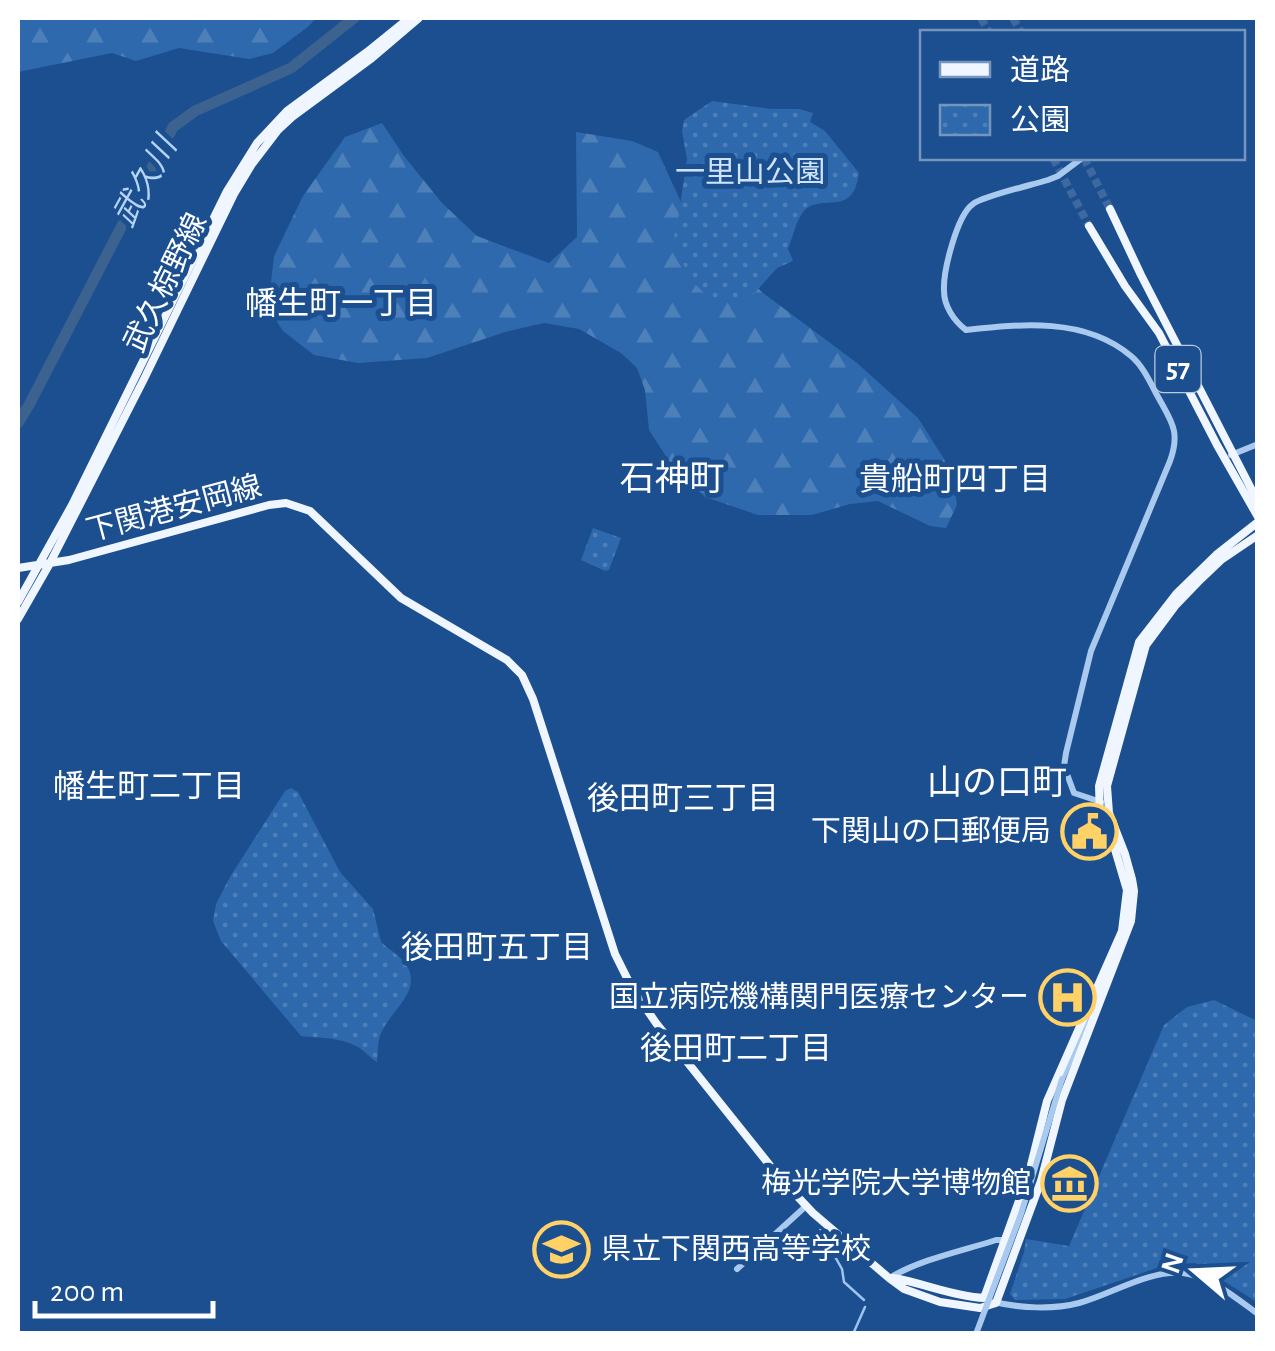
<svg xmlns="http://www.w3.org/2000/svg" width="1275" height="1351" font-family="'Alegreya Sans','Noto Sans JP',sans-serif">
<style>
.forest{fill:url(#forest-firs)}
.park{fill:url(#park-dots)}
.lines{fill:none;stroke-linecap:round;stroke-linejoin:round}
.stream{stroke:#9cc4f0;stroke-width:2.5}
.river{stroke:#3c6290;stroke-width:11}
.major-tunnel{stroke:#3d69a0;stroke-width:8;stroke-dasharray:8 4;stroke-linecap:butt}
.minor{stroke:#a9c9ee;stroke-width:6}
.major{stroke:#f0f6ff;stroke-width:8}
.minor-bridge{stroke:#a9c9ee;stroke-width:6}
.labels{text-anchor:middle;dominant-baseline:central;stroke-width:10;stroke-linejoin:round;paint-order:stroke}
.shield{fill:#1b4f8f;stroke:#bbcadd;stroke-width:2.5}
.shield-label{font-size:28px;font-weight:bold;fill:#fff}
.park-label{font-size:30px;fill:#cfe3fa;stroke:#1b4f8f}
.street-label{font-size:30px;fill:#fff;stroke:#1b4f8f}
.poi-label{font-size:30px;fill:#fff;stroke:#1b4f8f;text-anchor:end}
.water-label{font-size:32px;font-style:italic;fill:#b5d3f5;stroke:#1b4f8f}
.neighbourhood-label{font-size:32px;fill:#fff;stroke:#1b4f8f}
.quarter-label{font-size:35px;fill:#fff;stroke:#1b4f8f}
</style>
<defs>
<pattern id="forest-firs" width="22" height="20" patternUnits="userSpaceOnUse" patternTransform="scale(2.5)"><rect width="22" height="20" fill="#2e69ad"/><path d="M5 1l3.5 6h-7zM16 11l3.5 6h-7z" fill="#4d80b9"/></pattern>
<pattern id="park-dots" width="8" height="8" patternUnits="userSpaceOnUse" patternTransform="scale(2.5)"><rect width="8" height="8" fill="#2e69ad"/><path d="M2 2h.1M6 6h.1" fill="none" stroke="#4d80b9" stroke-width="1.8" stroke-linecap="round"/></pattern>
</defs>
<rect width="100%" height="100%" fill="#1b4f8f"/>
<path class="forest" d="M18 18H316L309 26 273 53 249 59 179 48 136 61 112 53 18 72Z
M382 123 404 156 442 203 477 236 549 263 577 237 576 132 632 141 658 152 691 224 763 293 857 363 918 418 944 459 954 484 957 505 946 528 930 526 878 501 850 504 812 515H758L705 497 669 461 649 430 645 390 637 368 621 353 579 329 544 323 505 332 427 358 358 363 314 355 283 331 268 308 274 256 303 196 345 137Z"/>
<path class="park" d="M712 101 771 109H799L813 113 810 122 825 131 859 173C853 219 822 192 804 211 796 220 793 237 788 249L793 260 791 262 777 268 751 297 733 302 716 299 703 292 691 280 673 241 677 226 687 159 682 131 684 120Z
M593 528 621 538 609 570 605 571 581 560Z
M291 788 298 792 340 872 373 909 381 942C388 949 398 954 405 963 424 989 393 1008 382 1031 377 1041 378 1051 377 1062 370 1058 365 1051 358 1047 340 1037 320 1038 301 1036L221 941 213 921 216 904 230 877 285 791Z
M1214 1000 1257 1021V1302L1195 1263 1169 1264 1065 1299 1015 1300 1010 1294 1024 1252 1026 1239 1069 1246 1164 1025 1187 1007Z"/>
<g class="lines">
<path class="stream" d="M820 1230 842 1269 844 1282 864 1300
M853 1334 865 1307"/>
<path class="river" d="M18 423 29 405 173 127 195 111 291 68 354 18"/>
<path class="major-tunnel" d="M981 18 989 32
M1013 18 1021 32
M1053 158 1089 226
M1084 158 1110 209"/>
<path class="minor" d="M1082 158 1058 176 1048 180C1032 185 983 196 973 204 957 215 943 271 944 291 944 306 954 321 966 330 1021 324 1085 317 1131 356 1143 366 1150 382 1157 395 1171 421 1181 431 1170 461L1091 651 1066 753 1064 766 1074 793 1101 802
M1231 455 1258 444
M1062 1079 1101 989
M737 1269 806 1206
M891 1277C922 1259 962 1251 996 1240H1006
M994 1302C1020 1308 1052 1310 1079 1303 1112 1294 1148 1270 1183 1273 1210 1276 1236 1298 1258 1314"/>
<path class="major" d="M1110 209 1141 275 1258 502
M1089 226 1125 286 1159 333 1217 445 1258 517
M18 568 69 560 269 505 286 503 310 511 401 598 507 660 522 675 533 699 615 954 632 988 656 1023 780 1178 813 1213 889 1278 904 1289 940 1302 980 1308 996 1303 1041 1181 1062 1100 1131 921 1134 891 1132 879 1125 854 1109 813 1107 786 1146 645 1175 606 1201 579 1221 560 1258 535
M18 602 72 505 227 191 257 143 287 111 367 52 409 18
M18 619 49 565 144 379 234 194 252 164 278 130 292 117 372 58 419 18
M893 1278C924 1283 951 1296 984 1298L1029 1173 1047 1101 1122 931 1127 890 1114 846 1100 816 1099 786 1139 642 1177 593 1216 555 1258 522"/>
<path class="minor-bridge" d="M976 1334 1021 1214 1062 1079"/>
</g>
<defs>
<symbol id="civic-ring" viewBox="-11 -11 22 22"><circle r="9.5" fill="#1b4f8f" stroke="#ffd166" stroke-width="1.5"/><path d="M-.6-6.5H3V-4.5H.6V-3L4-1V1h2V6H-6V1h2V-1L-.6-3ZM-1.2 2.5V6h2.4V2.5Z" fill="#ffd166"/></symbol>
<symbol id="hospital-ring" viewBox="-11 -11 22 22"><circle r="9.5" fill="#1b4f8f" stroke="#ffd166" stroke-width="1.5"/><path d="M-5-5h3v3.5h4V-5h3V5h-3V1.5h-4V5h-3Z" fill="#ffd166"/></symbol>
<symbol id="museum-ring" viewBox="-11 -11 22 22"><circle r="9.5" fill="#1b4f8f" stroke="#ffd166" stroke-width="1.5"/><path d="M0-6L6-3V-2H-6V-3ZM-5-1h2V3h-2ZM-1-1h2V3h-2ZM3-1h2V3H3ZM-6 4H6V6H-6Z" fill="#ffd166"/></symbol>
<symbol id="school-ring" viewBox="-11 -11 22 22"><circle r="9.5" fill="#1b4f8f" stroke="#ffd166" stroke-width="1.5"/><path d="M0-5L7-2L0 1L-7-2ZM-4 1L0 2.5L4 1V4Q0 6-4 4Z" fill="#ffd166"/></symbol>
</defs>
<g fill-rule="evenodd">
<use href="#civic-ring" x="1058" y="800" width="63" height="63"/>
<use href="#hospital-ring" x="1036" y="966" width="63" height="63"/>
<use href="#museum-ring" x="1038" y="1152" width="63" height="63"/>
<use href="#school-ring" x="530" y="1218" width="63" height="63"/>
</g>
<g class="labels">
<rect class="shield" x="1155.5" y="346" width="45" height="46" rx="8"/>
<g class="shield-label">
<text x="1178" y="369">57</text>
</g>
<g class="park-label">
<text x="750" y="173">一里山公園</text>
</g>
<g class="street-label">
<text transform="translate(166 283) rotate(-64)">武久椋野線</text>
<text transform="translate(174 509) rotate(-15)">下関港安岡線</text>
</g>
<g class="poi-label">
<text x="1051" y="832">下関山の口郵便局</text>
<text x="1029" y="998">国立病院機構関門医療センター</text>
<text x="1031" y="1184">梅光学院大学博物館</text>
<text x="601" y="1250" text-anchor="start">県立下関西高等学校</text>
</g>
<g class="water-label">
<text transform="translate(145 182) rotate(-61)">武久川</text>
</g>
<g class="neighbourhood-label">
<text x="341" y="304">幡生町一丁目</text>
<text x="955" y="480">貴船町四丁目</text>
<text x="149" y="787">幡生町二丁目</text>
<text x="683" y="799">後田町三丁目</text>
<text x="497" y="948">後田町五丁目</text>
<text x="736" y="1049">後田町二丁目</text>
</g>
<g class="quarter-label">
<text x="672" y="479">石神町</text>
<text x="997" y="783">山の口町</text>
</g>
</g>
<rect width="1275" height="1351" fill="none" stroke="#ffffff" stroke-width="40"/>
<rect x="920" y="30" width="325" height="130" fill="#1b4f8f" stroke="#7695bc" stroke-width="2.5"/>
<rect x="940" y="62" width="50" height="15" fill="#f0f6ff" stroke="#7695bc" stroke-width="2.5"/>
<text x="1010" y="80" font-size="30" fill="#ffffff">道路</text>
<rect x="940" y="105" width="50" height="30" fill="url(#park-dots)" stroke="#7695bc" stroke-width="2.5"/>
<text x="1010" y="130" font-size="30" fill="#ffffff">公園</text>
<g transform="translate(1195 1271) rotate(289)" stroke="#1b4f8f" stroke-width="8" paint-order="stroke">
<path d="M0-8L18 38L0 25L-18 38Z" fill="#ffffff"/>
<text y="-15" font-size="28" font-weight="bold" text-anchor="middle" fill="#ffffff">N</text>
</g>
<path d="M35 1301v15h178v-15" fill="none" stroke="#ffffff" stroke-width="5"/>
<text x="50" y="1301" font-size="30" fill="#ffffff" stroke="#1b4f8f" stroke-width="8" paint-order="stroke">200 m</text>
</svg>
